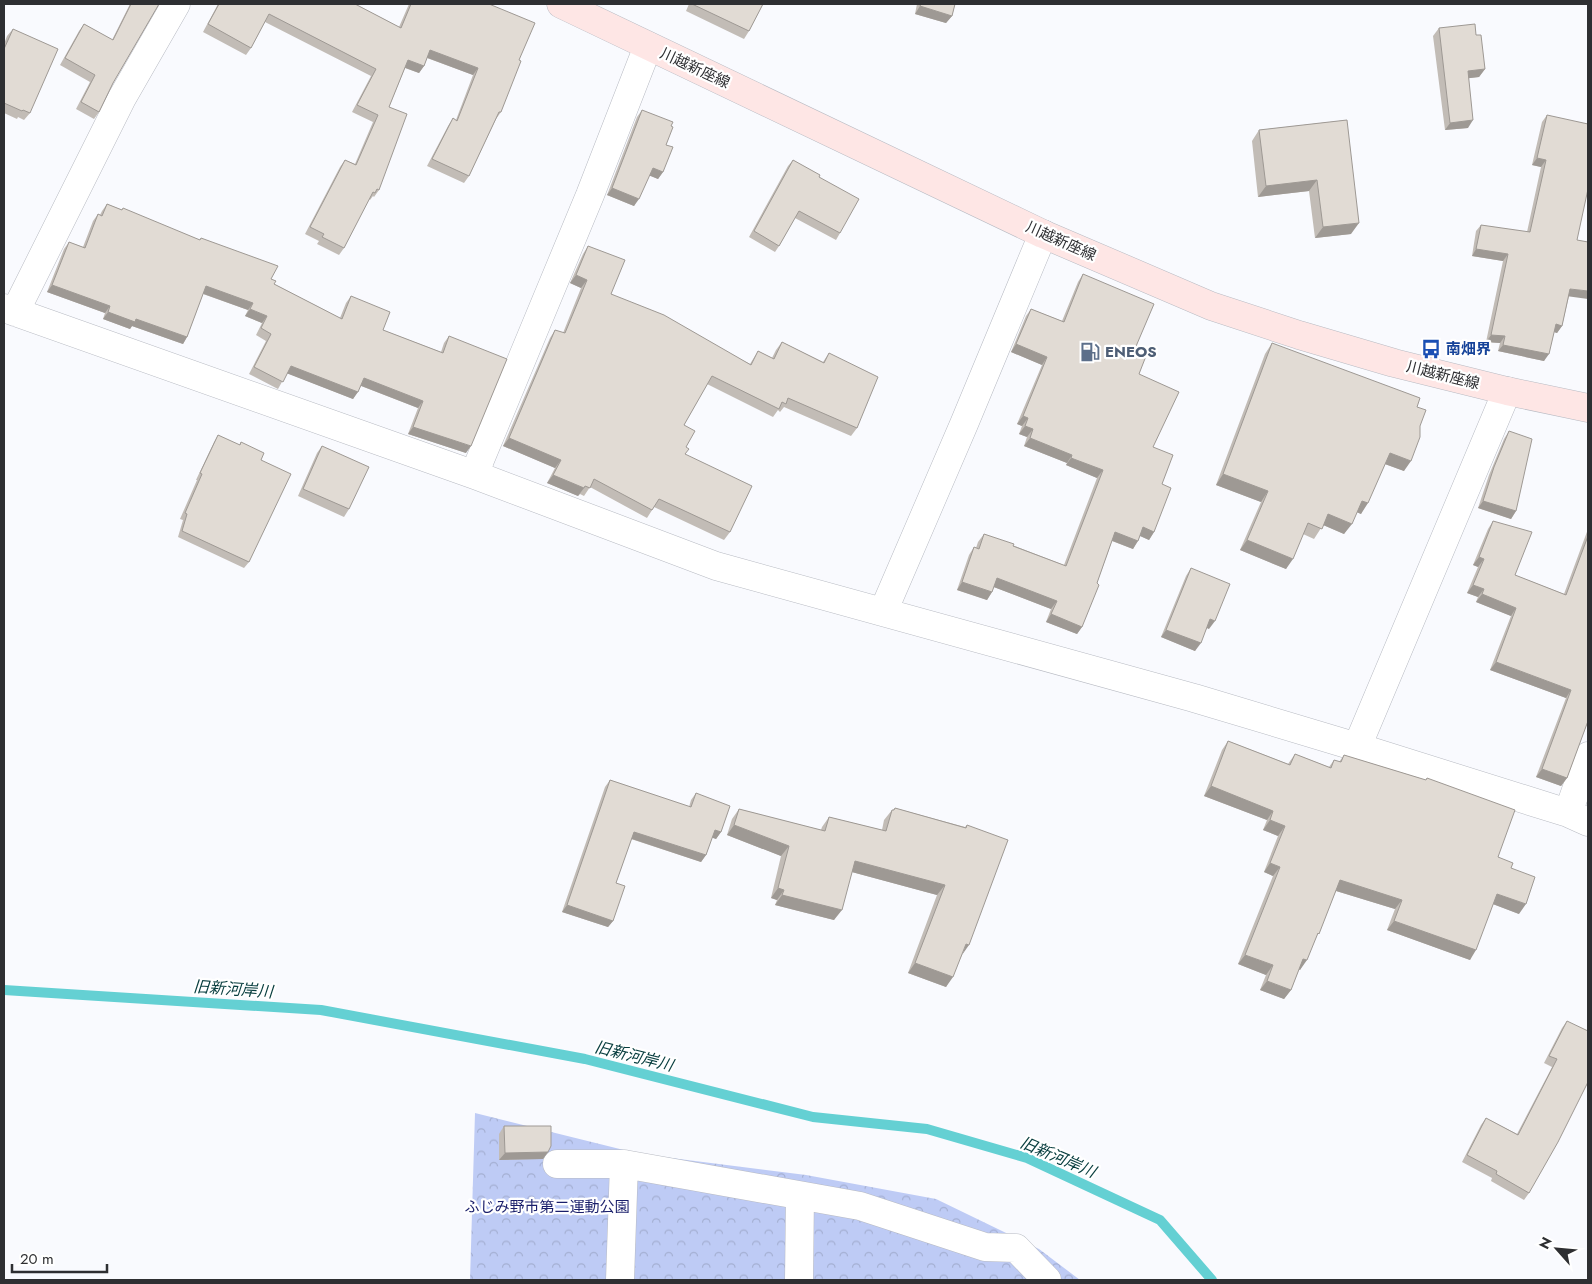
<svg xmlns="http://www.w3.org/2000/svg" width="1592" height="1284" font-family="Jost,'Noto Sans JP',sans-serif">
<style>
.park{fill:url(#park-crowns)}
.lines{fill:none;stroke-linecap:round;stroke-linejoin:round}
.stream{stroke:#64d0d3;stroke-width:10}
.street-casing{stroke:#b8bbc3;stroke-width:29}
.secondary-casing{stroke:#b8bbc3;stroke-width:29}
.street{stroke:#fff;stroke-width:28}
.secondary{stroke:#fee6e5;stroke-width:28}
.wall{fill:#c2bcb6}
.shaded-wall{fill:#9e9994}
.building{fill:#e1dbd4;stroke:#9e9994}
.labels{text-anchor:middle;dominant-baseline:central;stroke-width:4.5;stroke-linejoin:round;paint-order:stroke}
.street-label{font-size:15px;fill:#2e2f32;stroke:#fff}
.transit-label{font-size:15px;font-weight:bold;fill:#164399;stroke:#fff;text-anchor:start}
.service-label{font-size:15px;font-weight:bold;fill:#4e5e75;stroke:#fff;text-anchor:start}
.park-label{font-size:15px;fill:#1a1f6b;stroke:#fff}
.water-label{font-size:16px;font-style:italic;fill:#063c3d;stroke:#fff}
</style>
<defs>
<pattern id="park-crowns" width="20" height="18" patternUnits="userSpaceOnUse" patternTransform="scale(1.25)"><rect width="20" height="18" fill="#becbf5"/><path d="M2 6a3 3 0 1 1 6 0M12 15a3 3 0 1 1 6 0" fill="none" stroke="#a4afd2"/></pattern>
</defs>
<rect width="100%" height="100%" fill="#f9fafe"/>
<path class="park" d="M475 1113 640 1154 806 1175 936 1199 1039 1249 1080 1280H470Z"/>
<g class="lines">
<path class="stream" d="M4 990 321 1010 585 1059 813 1117 927 1129 1027 1158 1160 1220 1212 1280"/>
<defs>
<path id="street" d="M4 308 475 475 716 566 1194 698 1357 747 1568 813 1588 822
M15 312 122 98 176 4
M475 475 480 460 590 195 648 46
M883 612 964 424 1043 234
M1357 747 1507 391
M1568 813 1588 756
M557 1164H624L860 1206 985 1247 1016 1248 1047 1280
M620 1280 624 1164
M799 1280 800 1196"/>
<path id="secondary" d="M561 4 1043 234 1211 306 1299 335 1394 363 1507 391 1588 408"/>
</defs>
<use href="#street" class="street-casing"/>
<use href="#secondary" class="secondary-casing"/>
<use href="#street" class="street"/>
<use href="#secondary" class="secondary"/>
</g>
<path class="wall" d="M130 4H159L113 83 99 112 94 119 76 109 90 82 60 65 79 31 84 24 112 40Z
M218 4H355L399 27 409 4H489L519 60 501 112 496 119 469 176 464 183 427 166 448 126 453 118 456 120 473 75 427 58 424 66 419 73 405 68 389 107 379 190 374 197 373 196 370 200 369 199 344 248 339 255 317 244 319 241 305 234 340 167 345 160 355 164 373 122 352 112 371 76 265 22 251 48 246 55 203 32Z
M689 4H763L749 31 744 39 686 11Z
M917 4H955L952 16 946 23 915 14Z
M1439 28 1476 35 1485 69 1479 77 1469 78 1468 128 1445 130 1433 36Z
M13 29 30 113 24 120 18 117 17 119 4 113V44L7 36Z
M642 110 666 145 663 172 658 179 649 175 634 206 607 195 637 117Z
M1547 115 1577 240 1569 296 1562 326 1557 333 1554 332 1544 361 1498 351 1500 343 1486 342 1503 261 1472 256 1476 231 1481 225 1527 232 1541 167 1532 165 1542 122Z
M1347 120 1351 234 1315 238 1309 191 1258 197 1252 141 1259 130Z
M793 160 819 177 840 233 836 240 795 218 779 246 775 252 749 237 788 166Z
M107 204 200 240 201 238 271 279 274 284 340 318 346 303 351 296 383 330 441 352 444 343 449 336 466 453 408 434 418 408 361 386 353 399 287 373 278 389 249 374 266 341 256 335 262 323 245 316 248 310 203 294 187 337 183 344 132 326 130 329 103 319 105 313 47 292 64 249 69 242 83 247 93 221 98 214 100 215 102 211Z
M588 246 611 294 750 364 758 351 772 358 776 350 782 342 823 362 829 353 857 428 851 436 784 407 780 412 778 410 773 417 707 384 684 425 685 454 730 532 724 540 654 507 647 518 590 487 584 496 580 494 578 496 547 483 555 468 503 446 550 338 555 330 563 333 581 288 570 283 583 254Z
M1083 274 1134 351 1153 447 1162 484 1154 532 1149 540 1140 536 1133 549 1112 541 1097 583 1082 627 1077 634 1046 622 1051 609 994 587 992 592 987 600 957 590 969 555 974 547 976 548 978 542 984 534 1064 565 1097 478 1066 465 1067 463 1024 446 1027 437 1019 434 1022 426 1017 424 1042 365 1011 352 1026 316 1031 309 1062 321 1078 282Z
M1272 343 1417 407 1404 471 1385 464 1361 514 1357 512 1344 534 1323 525 1314 539 1303 534 1286 569 1240 550 1261 502 1216 485 1265 354Z
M1509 431 1516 511 1511 519 1478 508 1489 475 1504 439Z
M218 435 239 445 241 442 261 460 249 562 244 568 178 537 183 520 180 519 197 480H196L214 442Z
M322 446 349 509 344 517 298 496 317 453Z
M1493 521 1515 575 1564 594 1588 529V721L1567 778 1561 786 1536 777 1566 698 1490 670 1511 616 1476 602 1478 597 1467 593 1478 567 1473 565 1488 529Z
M1191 568 1209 629 1207 628 1195 651 1161 637 1186 576Z
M1228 741 1288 764 1295 754 1329 767 1334 760 1339 762 1344 755 1426 780 1427 778 1498 857 1511 868 1519 914 1493 904 1470 960 1387 930 1395 909 1336 891 1315 940 1300 970 1299 969 1291 990 1284 999 1260 990 1266 975 1238 964 1273 876 1264 872 1278 836 1263 830 1267 820 1204 796 1222 750Z
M610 780 689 807 691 800 696 793 721 832 716 839 712 837 706 855 701 862 631 839 616 883 613 921 608 927 562 912 605 787Z
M895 808 965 827 967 825 962 955 946 987 908 973 937 895 852 872 834 920 775 905 777 900 771 898 781 856 727 835 732 819 739 809 821 830 822 827 829 817 882 830 884 820 892 810H893Z
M1567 1021 1529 1193 1524 1200 1491 1181 1492 1178 1462 1162 1481 1125 1486 1118 1517 1134 1552 1067 1544 1063 1562 1028Z
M504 1126 548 1152 543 1159 499 1160V1134Z"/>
<path class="shaded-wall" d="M920 6 952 16 946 23 915 14Z
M430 50 478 68 473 75 425 57Z
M408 60 424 66 419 73 403 67Z
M1485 69 1479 77 1462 79 1468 71Z
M1473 120 1468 128 1445 130 1450 123Z
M1537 158 1546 160 1541 167 1532 165Z
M653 168 663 172 658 179 648 175Z
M1317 180 1309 191 1258 197 1266 186Z
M612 188 639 199 634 206 607 195Z
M1359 223 1351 234 1315 238 1323 227Z
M1476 249 1508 254 1503 261 1472 256Z
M576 275 587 280 581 288 570 283Z
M52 285 110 306 105 313 47 292Z
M206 286 253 303 248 310 201 293Z
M1570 289 1588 291V299L1566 296Z
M250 309 267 316 262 323 245 316Z
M108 312 136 319 187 337 183 344 132 326 130 329 103 319Z
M1556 324 1562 326 1557 333 1551 331Z
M1491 335 1505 336 1500 343 1486 342Z
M1016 344 1047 357 1042 365 1011 352Z
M1503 345 1549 354 1544 361 1498 351Z
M291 366 358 392 353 399 286 373Z
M364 378 423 401 418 408 359 385Z
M1023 416 1028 418 1022 426 1017 424Z
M1025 426 1033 429 1027 437 1019 434Z
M413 427 471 446 466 453 408 434Z
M509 438 561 460 555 468 503 446Z
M1030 438 1072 455 1067 463 1024 446Z
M1390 453 1411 461 1404 471 1382 463Z
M1071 458 1103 470 1097 478 1066 465Z
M1223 474 1268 491 1261 502 1216 485Z
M553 475 584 488 578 496 547 483Z
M1362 501 1368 503 1361 514 1354 511Z
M1483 501 1516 511 1511 519 1478 508Z
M1328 514 1352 524 1344 534 1321 524Z
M1143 527 1154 532 1149 540 1138 535Z
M1115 532 1138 541 1133 549 1110 540Z
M1247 540 1293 559 1286 569 1240 550Z
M1479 557 1484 559 1478 567 1473 565Z
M997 578 1057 601 1051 609 991 586Z
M962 582 992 592 987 600 957 590Z
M1473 585 1484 589 1478 597 1467 593Z
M1482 594 1516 608 1511 616 1476 602Z
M1051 614 1082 627 1077 634 1046 622Z
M1210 619 1215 621 1209 629 1205 627Z
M1166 630 1201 643 1195 651 1161 637Z
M1496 662 1571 690 1566 698 1490 670Z
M1542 769 1567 778 1561 786 1536 777Z
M1211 786 1273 811 1267 820 1204 796Z
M1270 820 1285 826 1278 836 1263 830Z
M734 825 789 846 781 856 727 835Z
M715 830 721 832 716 839 710 837Z
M634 832 706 855 701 862 629 838Z
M855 861 945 885 937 895 848 871Z
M1270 863 1280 867 1273 876 1264 872Z
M1340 880 1402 900 1395 909 1333 890Z
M778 888 784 890 777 900 771 898Z
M1497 894 1526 904 1519 914 1490 903Z
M782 895 842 910 834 920 775 905Z
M567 905 613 921 608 927 562 912Z
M1394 921 1476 950 1470 960 1387 930Z
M966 944 969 945 962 955Z
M1245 955 1273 965 1266 975 1238 964Z
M1303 959 1307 960 1300 970 1296 968Z
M915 963 953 977 946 987 908 973Z
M1267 981 1291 990 1284 999 1260 990Z
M548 1152 543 1159 499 1160 505 1153Z"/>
<path class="building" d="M131 4H159L113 83 99 112 81 102 95 75 65 58 84 24 113 40Z
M219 4H355L401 28 411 4H489L535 23 519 60 521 61 501 112H499L469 176 432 159 453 118 457 121 478 68 430 50 424 66 408 60 389 107 407 114 379 190 377 189 375 193 373 192 344 248 322 237 324 234 310 227 345 160 356 165 378 115 357 105 376 69 269 14 251 48 208 24Z
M692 4H763L749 31Z
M921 4H955L952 16 920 6Z
M1475 24 1476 35H1481L1485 69 1468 71 1473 120 1450 123 1439 28Z
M13 29 58 49 30 113 23 110 22 111 4 103V49Z
M642 110 673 122 671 126 673 127 666 145 673 147 663 172 653 168 639 199 612 188Z
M1547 115 1588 124V189L1577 240 1588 242V291L1570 289 1562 326 1556 324 1549 354 1503 345 1505 336 1491 335 1508 254 1476 249 1481 225 1530 232 1546 160 1537 158Z
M1347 120 1359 223 1323 227 1317 180 1266 186 1259 130Z
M793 160 820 175 819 177 859 199 840 233 799 211 779 246 754 231Z
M107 204 122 210 123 208 200 240 201 238 278 266 271 279 276 281 274 284 342 319 351 296 390 312 383 330 443 353 449 336 507 359 471 446 413 427 423 401 364 378 358 392 291 366 283 382 254 367 271 334 261 328 267 316 250 309 253 303 206 286 187 337 136 319 135 322 108 312 110 306 52 285 69 242 85 248 98 214 102 216Z
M588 246 625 260 611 294 664 315 751 365 758 351 774 359 782 342 824 363 829 353 878 377 857 428 788 398 786 404 782 402 779 409 712 376 684 425 695 431 686 447 689 449 685 454 752 486 730 532 659 499 652 510 594 479 590 488 585 486 584 488 553 475 561 460 509 438 555 330 565 333 587 280 576 275Z
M1083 274 1154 304 1134 351 1146 356 1139 374 1179 392 1153 447 1173 455 1162 484 1171 488 1154 532 1143 527 1138 541 1115 532 1097 583 1099 585 1082 627 1051 614 1057 601 997 578 992 592 962 582 974 547 979 549 984 534 1014 544 1013 546 1066 566 1103 470 1071 458 1072 455 1030 438 1033 429 1025 426 1028 418 1023 416 1047 357 1016 344 1031 309 1064 322Z
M1272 343 1420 398 1417 407 1426 410 1420 426V437L1411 461 1390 453 1368 503 1362 501 1352 524 1328 514 1322 529 1308 523 1293 559 1247 540 1268 491 1223 474Z
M1509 431 1532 439 1516 511 1483 501 1494 467Z
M218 435 240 445 241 442 264 453 261 460 291 474 249 562 182 531 187 514 185 513 202 474 200 473Z
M322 446 369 467 349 509 303 489Z
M1493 521 1532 532 1515 575 1566 595 1588 536V721L1567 778 1542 769 1571 690 1496 662 1516 608 1482 594 1484 589 1473 585 1484 559 1479 557Z
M1191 568 1230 584 1215 621 1210 619 1201 643 1166 630Z
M1228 741 1290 765 1295 754 1331 768 1334 760 1341 762 1344 755 1426 780 1427 778 1515 810 1498 857 1513 863 1511 868 1535 877 1526 904 1497 894 1476 950 1394 921 1402 900 1340 880 1319 934 1318 933 1307 960 1303 959 1291 990 1267 981 1273 965 1245 955 1280 867 1270 863 1285 826 1270 820 1273 811 1211 786Z
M610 780 691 807 696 793 730 806 721 832 715 830 706 855 634 832 616 883 625 886 613 921 567 905Z
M895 808 966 828 967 825 1008 840 969 945 966 944 953 977 915 963 945 885 855 861 842 910 782 895 784 890 778 888 789 846 734 825 739 809 825 831 829 817 886 831 892 810H894Z
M1567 1021 1588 1031V1082L1558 1142 1529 1193 1496 1174 1497 1171 1467 1155 1486 1118 1518 1135 1557 1059 1549 1056Z
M504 1126H551V1146L548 1152 505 1153Z"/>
<defs>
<symbol id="bus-bare" viewBox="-9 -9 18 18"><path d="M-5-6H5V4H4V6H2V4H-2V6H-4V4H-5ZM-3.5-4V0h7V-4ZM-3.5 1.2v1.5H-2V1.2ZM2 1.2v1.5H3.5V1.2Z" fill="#1a4fb4" stroke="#fff" stroke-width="2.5" paint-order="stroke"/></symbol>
<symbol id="fuel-bare" viewBox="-9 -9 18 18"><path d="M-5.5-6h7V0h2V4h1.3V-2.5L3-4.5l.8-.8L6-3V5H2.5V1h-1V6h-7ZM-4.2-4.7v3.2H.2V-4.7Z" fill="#5c6f8a" stroke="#fff" stroke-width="2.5" paint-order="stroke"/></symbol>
</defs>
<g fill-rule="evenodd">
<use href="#bus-bare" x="1417" y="335" width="28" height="28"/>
<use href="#fuel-bare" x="1076" y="338" width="28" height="28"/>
</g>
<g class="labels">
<g class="street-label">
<text transform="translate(695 68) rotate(25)">川越新座線</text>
<text transform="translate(1061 241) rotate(24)">川越新座線</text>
<text transform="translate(1443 375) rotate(14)">川越新座線</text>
</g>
<g class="transit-label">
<text x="1446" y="349">南畑界</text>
</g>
<g class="service-label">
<text x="1105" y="352">ENEOS</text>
</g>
<g class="park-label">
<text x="547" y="1207">ふじみ野市第二運動公園</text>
</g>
<g class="water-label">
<text transform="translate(233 989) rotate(4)">旧新河岸川</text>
<text transform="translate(634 1056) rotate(14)">旧新河岸川</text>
<text transform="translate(1058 1157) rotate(23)">旧新河岸川</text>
</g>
</g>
<rect width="1592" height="1284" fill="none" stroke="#2e2f32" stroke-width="10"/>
<g transform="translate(1557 1249) rotate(297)" stroke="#ffffff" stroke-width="4" paint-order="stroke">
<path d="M0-4L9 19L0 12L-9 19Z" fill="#2e2f32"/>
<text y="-8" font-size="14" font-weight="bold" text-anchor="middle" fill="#2e2f32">N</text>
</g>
<path d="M12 1264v8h95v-8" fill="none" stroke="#2e2f32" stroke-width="2.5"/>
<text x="20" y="1264" font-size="15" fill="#2e2f32" stroke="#ffffff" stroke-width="4" paint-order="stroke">20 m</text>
</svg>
